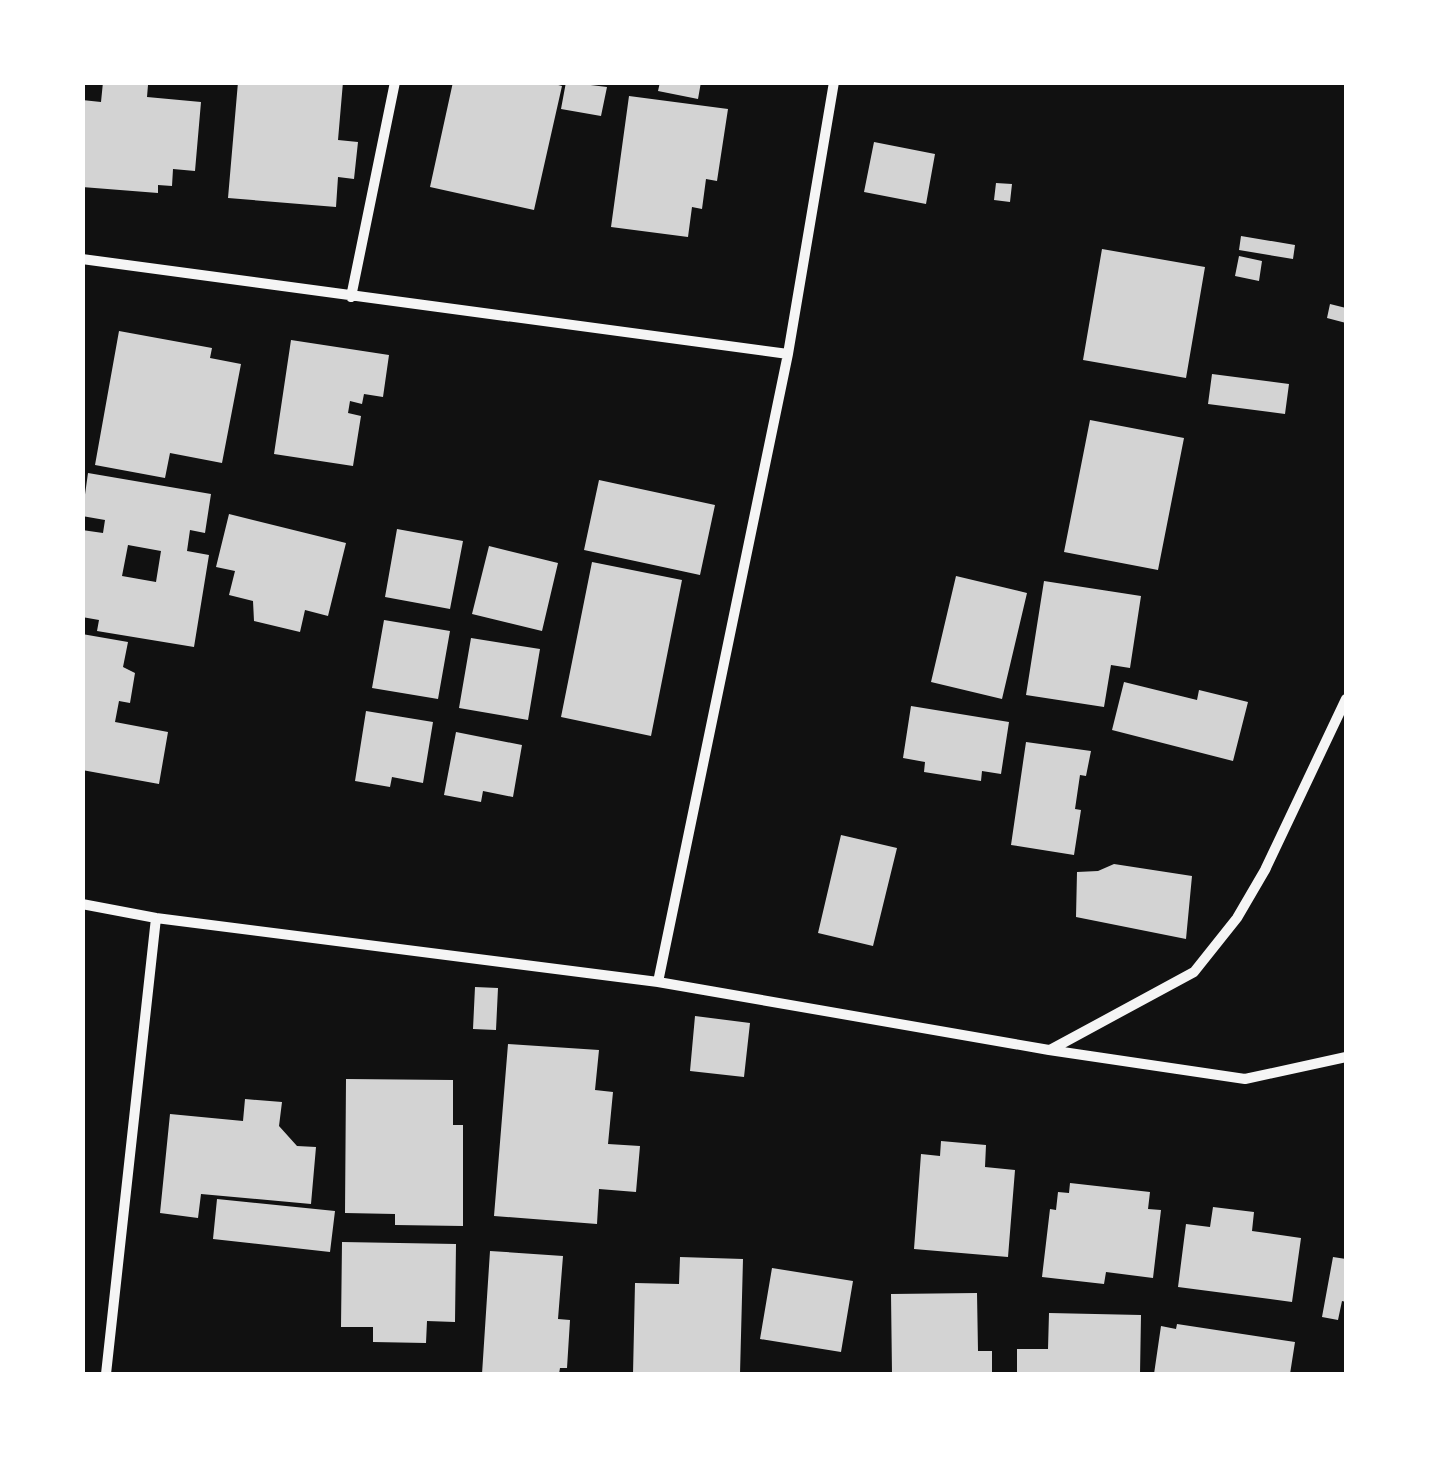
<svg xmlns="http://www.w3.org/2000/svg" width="1429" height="1457" font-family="'Varela Round',sans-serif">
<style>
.building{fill:#d3d3d3;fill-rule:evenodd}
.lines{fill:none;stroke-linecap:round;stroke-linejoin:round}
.minor{stroke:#f5f5f5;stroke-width:10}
</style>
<rect width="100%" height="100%" fill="#111"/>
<path class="building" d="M103 82 148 85 147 97 201 102 195 171 173 169 172 186 158 185V193L82 187V100L101 102Z
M238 82H343L338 140 358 142 354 179 338 177 336 207 228 198Z
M453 82H547L562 86 534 210 430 187Z
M566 82 607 87 601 116 561 109Z
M660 82H701L698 99 658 91Z
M629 96 728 109 717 181 706 179 702 209 692 207 688 237 611 227Z
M874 142 935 154 926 204 864 192Z
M996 183 1012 184 1010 202 994 200Z
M1241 236 1295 245 1293 259 1239 250Z
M1102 249 1205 267 1186 378 1083 360Z
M1239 256 1262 261 1259 281 1235 276Z
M1330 304 1346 308V323L1327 318Z
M119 331 212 348 210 358 241 364 222 463 170 453 165 478 95 465Z
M291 340 389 355 383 397 364 394 362 404 350 401 348 413 361 416 353 466 274 454Z
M1212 374 1289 384 1285 414 1208 404Z
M1090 420 1184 438 1158 570 1064 552Z
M88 473 211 494 205 533 190 530 187 551 209 555 194 647 97 631 99 620 82 617V530L103 533 105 520 82 516ZM128 545 161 551 156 582 122 576Z
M599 480 715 505 700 575 584 550Z
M229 514 346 543 328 616 305 610 300 632 254 621 253 601 229 595 235 571 216 567Z
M397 529 463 541 450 609 385 597Z
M489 546 558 563 542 631 472 614Z
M592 562 682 580 651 736 561 717Z
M956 576 1027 593 1002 699 931 682Z
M1044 581 1141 596 1130 668 1111 665 1104 707 1026 695Z
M384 620 450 631 438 699 372 688Z
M82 634 128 642 123 667 135 673 130 703 119 701 115 722 168 732 159 784 82 770Z
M471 638 540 649 528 720 459 708Z
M1124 682 1197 700 1199 690 1248 702 1233 761 1112 730Z
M911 706 1009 722 1001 774 982 771 981 781 924 772 925 762 903 758Z
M366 711 433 722 423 783 392 777 390 787 355 781Z
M456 732 522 745 513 797 483 791 481 802 444 795Z
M1026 742 1091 751 1086 776 1080 775 1075 809 1081 810 1074 855 1011 845Z
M841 835 897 848 873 946 818 933Z
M1114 864 1192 876 1186 939 1076 917 1077 872 1098 871Z
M475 987 498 988 496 1030 473 1029Z
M695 1016 750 1023 744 1077 690 1071Z
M508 1044 599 1050 595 1090 613 1092 608 1144 640 1146 636 1192 599 1189 597 1224 494 1216Z
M346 1079 453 1080V1125H463V1226L395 1225V1214L345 1213Z
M245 1099 282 1102 279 1126 297 1146 316 1147 311 1204 201 1194 198 1218 160 1213 170 1114 243 1121Z
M941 1141 986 1145 985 1167 1015 1170 1008 1257 914 1249 921 1154 940 1156Z
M1070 1183 1150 1192 1148 1209 1161 1210 1153 1278 1106 1272 1104 1284 1042 1277 1050 1209 1056 1210 1058 1192 1069 1193Z
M217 1199 335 1211 330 1252 213 1239Z
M1213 1207 1254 1212 1252 1231 1301 1238 1292 1302 1178 1287 1186 1224 1210 1227Z
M342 1242 456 1244 455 1322 427 1321 426 1343 373 1342V1327H341Z
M490 1251 563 1256 558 1319 570 1320 567 1368H560L559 1374H482Z
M680 1257 743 1259 740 1374H633L635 1283 679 1284Z
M1333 1257 1346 1259V1302L1342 1301 1338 1320 1322 1317Z
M772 1268 853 1281 841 1352 760 1339Z
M977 1293 978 1351H992V1374H892L891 1294Z
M1049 1313 1141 1315 1140 1374H1017V1349H1048Z
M1177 1324 1295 1342 1290 1374H1154L1161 1326 1176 1329Z"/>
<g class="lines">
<path class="minor" d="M82 259 788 354
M351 297 395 82
M82 904 156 918 658 982 1049 1050 1245 1079 1346 1057
M658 982 788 354 834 82
M1050 1050 1194 972 1237 918 1265 870 1346 699
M106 1374 156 918"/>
</g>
<rect width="1429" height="1457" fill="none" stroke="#ffffff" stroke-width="170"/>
</svg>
